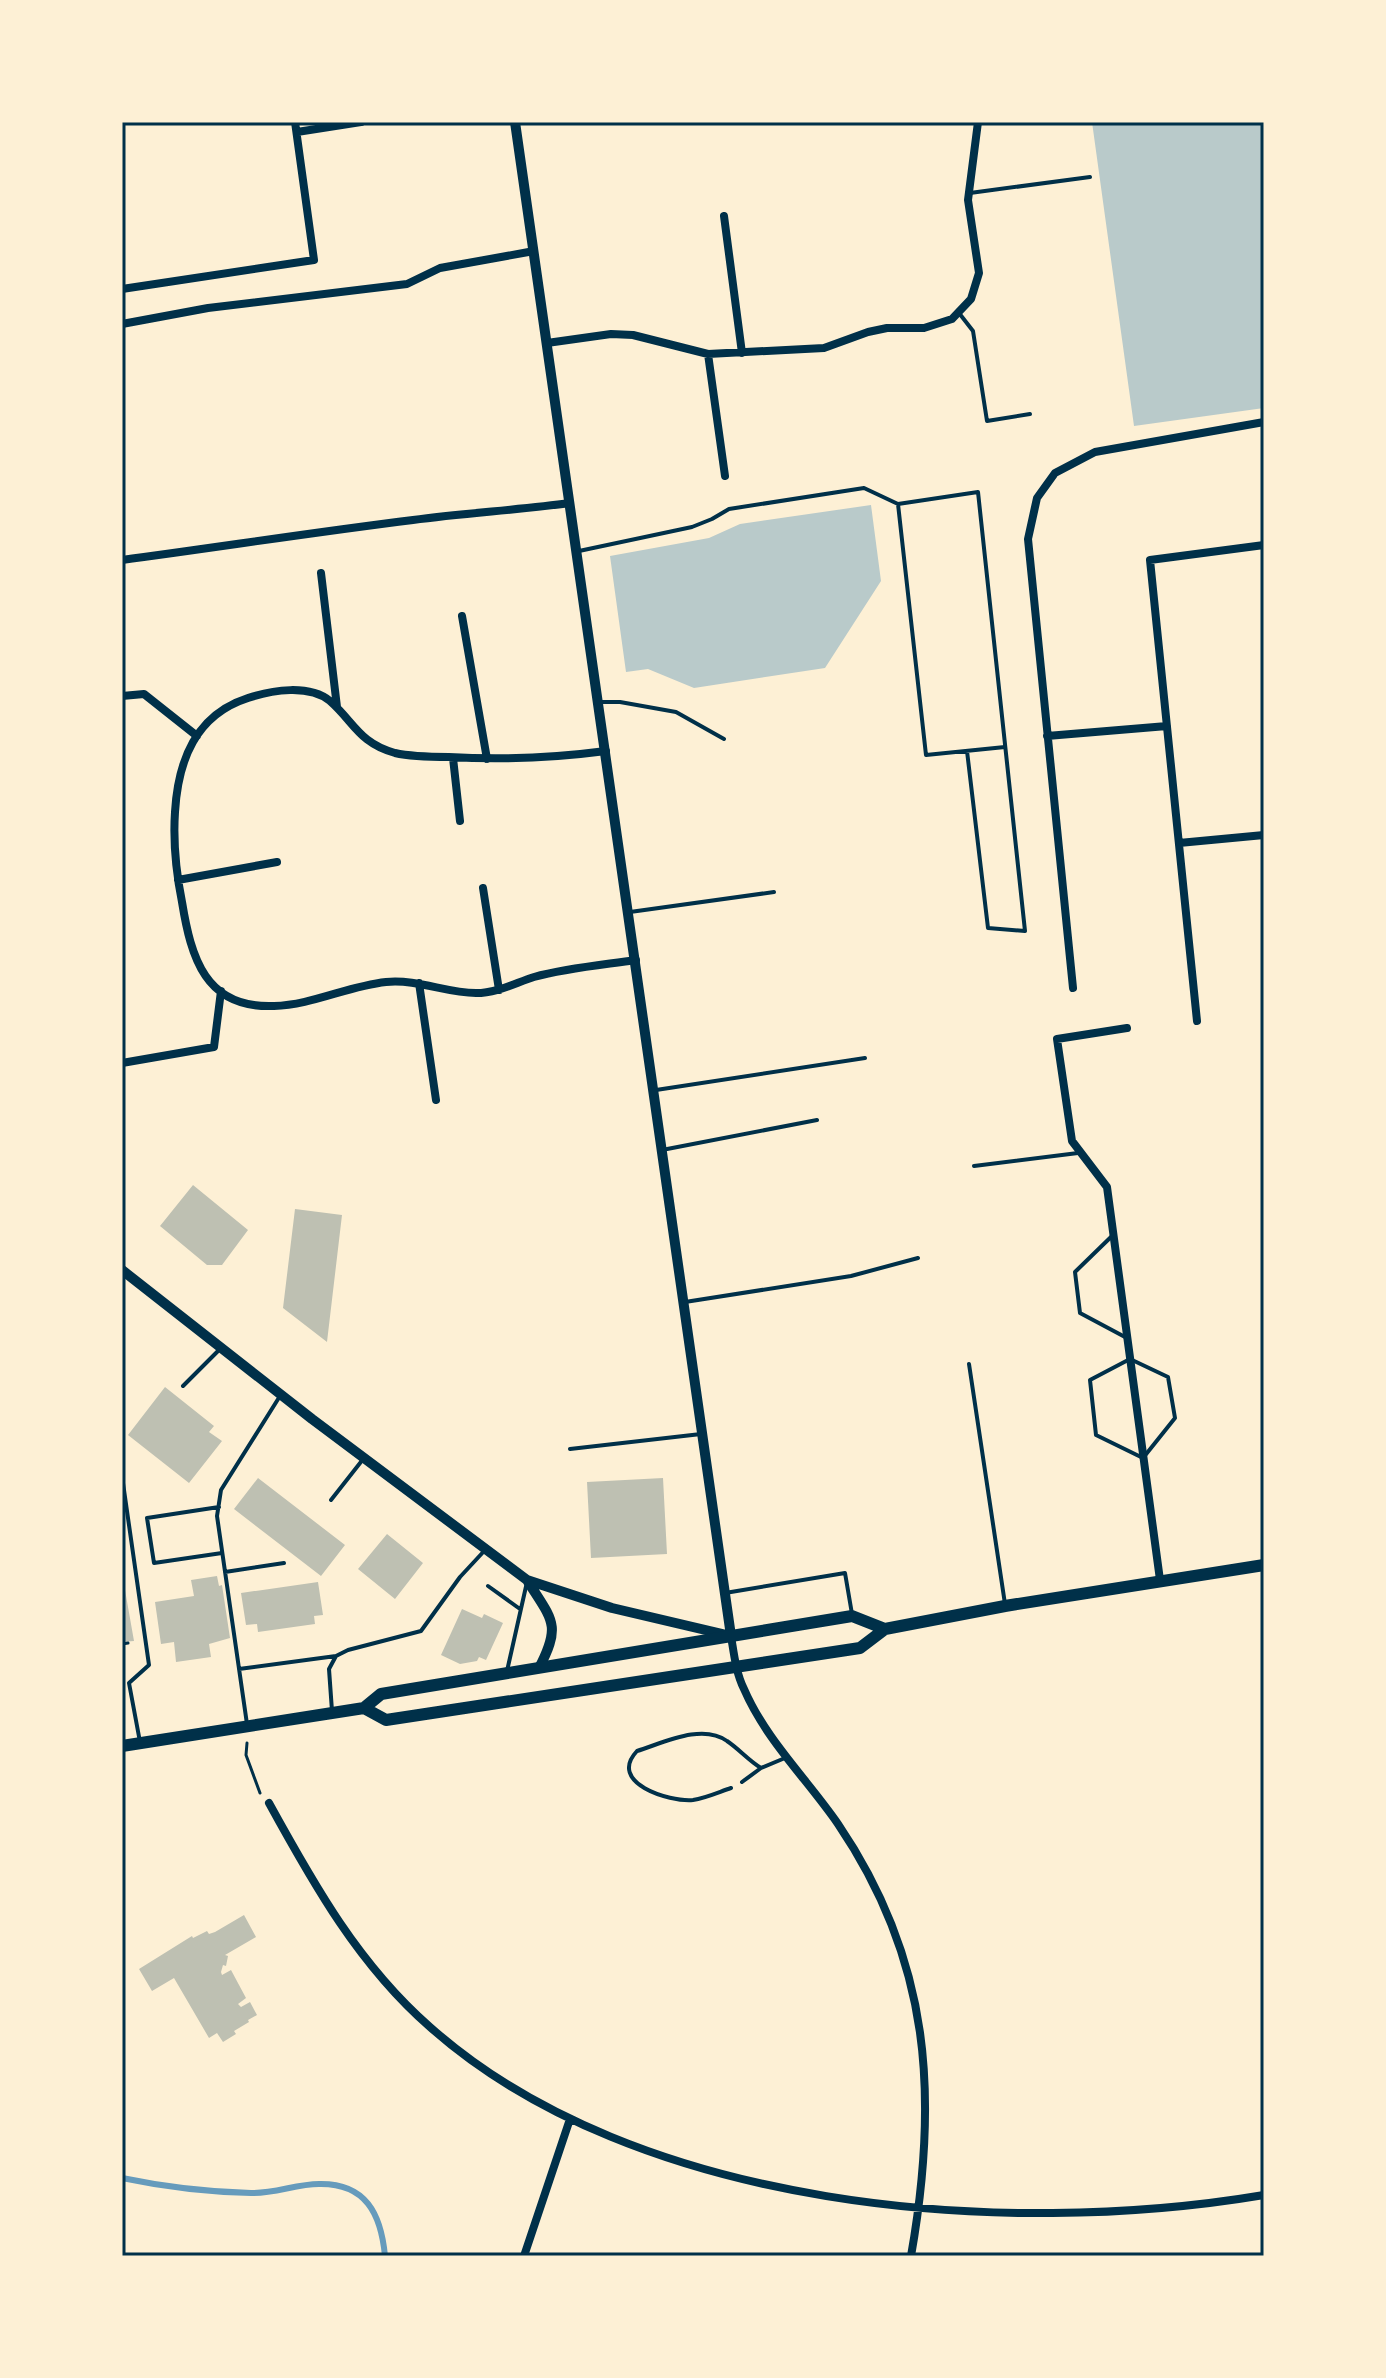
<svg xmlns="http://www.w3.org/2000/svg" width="1386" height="2378" font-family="Montserrat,sans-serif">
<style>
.green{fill:#b9caca}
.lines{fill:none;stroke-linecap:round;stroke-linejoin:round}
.stream{stroke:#669bbc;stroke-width:6}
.building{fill:#bec0b2}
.path{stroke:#003049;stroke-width:3}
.service{stroke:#003049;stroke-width:4}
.minor{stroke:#003049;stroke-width:8}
.tertiary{stroke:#003049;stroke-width:10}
.secondary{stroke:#003049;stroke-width:12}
.neatline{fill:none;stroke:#003049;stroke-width:3}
</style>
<rect width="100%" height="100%" fill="#fdf0d5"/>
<path class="green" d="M1092 122H1264V408L1134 426Z
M871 505 881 581 825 668 694 688 648 669 626 672 610 556 709 538 740 524Z"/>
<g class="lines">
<path class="stream" d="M122 2178C165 2187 207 2192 251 2193 274 2194 296 2184 319 2184 366 2183 381 2214 385 2256"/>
</g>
<path class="building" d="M193 1185 248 1230 222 1265H207L160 1226Z
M295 1209 342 1215 327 1342 283 1308Z
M165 1387 214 1426 209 1432 222 1441 189 1483 128 1435Z
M258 1478 345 1545 321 1576 234 1509Z
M663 1478 667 1554 591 1558 587 1482Z
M387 1534 423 1563 395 1599 358 1569Z
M122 1573 134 1641 122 1642Z
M217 1576 219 1586 222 1585 230 1638 209 1644 211 1657 176 1662 174 1642 161 1644 155 1602 194 1596 191 1580Z
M318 1582 323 1615 314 1616 315 1624 258 1632 257 1624 246 1625 241 1593Z
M462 1609 482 1618 484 1614 503 1623 486 1660 479 1657 477 1661 460 1664 441 1655Z
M244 1915 256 1937 225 1955 228 1956 226 1966 223 1965 221 1972 222 1975 231 1970 246 1998 238 2004 241 2007 250 2002 257 2015 248 2020 249 2022 234 2031 236 2034 223 2042 217 2033 209 2038 174 1978 152 1991 139 1969 192 1936 193 1938 207 1931 209 1934 215 1932Z"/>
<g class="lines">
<path class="path" d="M122 1644 128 1643
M247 1743 246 1755 260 1793"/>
<path class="service" d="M970 193 1090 177
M959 313 973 331 987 421 1030 414
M898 504 926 755 1005 747
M579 551 692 527 712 519 729 509 864 488 898 504 978 492 1025 931 988 928 967 751
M600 702H620L676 712 724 739
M630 912 774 892
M656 1090 865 1058
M662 1150 817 1120
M974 1166 1078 1153
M1112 1236 1075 1272 1080 1313 1125 1337
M685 1302 851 1276 918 1258
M1130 1359 1168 1377 1175 1418 1143 1458 1096 1435 1090 1380Z
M969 1364 1005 1604
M183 1386 220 1349
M570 1449 701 1434
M122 1476 149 1665 129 1683 140 1742
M331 1500 364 1458
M219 1507 147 1518 154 1563 222 1553
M225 1572 284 1563
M488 1586 520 1609
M725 1593 845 1573 852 1614
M239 1669 336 1656
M507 1671 527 1582
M332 1711 329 1669 336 1656 348 1650 421 1631 460 1577 486 1549
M247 1724 217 1516 221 1490 280 1396
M742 1782 761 1768
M731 1788C719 1792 706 1798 693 1800 669 1802 607 1783 637 1751 663 1743 702 1723 727 1741 739 1749 748 1760 761 1768L785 1758"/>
<path class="minor" d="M297 132 361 122
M724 216 742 353
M122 289 314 260 295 122
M122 324 208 308 407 284 440 268 534 251
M547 343 611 334 633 335 708 354 824 348 868 332 887 328H924L952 319 971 299 979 273 968 200 978 122
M708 354 725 476
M122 560C219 547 316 532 413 520 465 513 518 510 570 503
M321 573 337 707
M462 616 487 759
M122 696 144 694 197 736
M1047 736 1167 726
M606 751C553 758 502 760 449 757 431 757 412 757 395 753 359 743 354 722 330 701 309 684 272 690 248 698 195 715 178 761 175 812 173 842 176 872 182 902 191 957 205 1009 274 1006 312 1005 348 986 386 982 418 979 446 993 476 993 497 993 515 983 534 977 567 968 602 965 636 960
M453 758 460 821
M1179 843 1264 835
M178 880 277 862
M483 888 499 990
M419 983 436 1100
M1073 988 1028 539 1037 498 1055 473 1095 452 1264 422
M1197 1021 1150 560 1264 545
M1127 1028 1057 1039 1072 1141 1107 1187 1160 1580
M122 1063 214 1047 221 991
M731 1636C734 1654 736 1673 744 1689 766 1740 807 1779 838 1824 931 1961 939 2097 911 2256
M269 1803C314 1885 359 1965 430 2027 636 2210 1003 2239 1264 2195
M524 2256 570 2119"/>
<path class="tertiary" d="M122 1270 312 1419 527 1580 612 1608 731 1636 515 122
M527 1580C552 1620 562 1624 539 1668"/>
<path class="secondary" d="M364 1708 386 1720 860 1648 885 1629 1005 1606 1264 1565
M122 1746 364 1708 381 1694 852 1616 885 1629"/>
</g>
<rect width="1386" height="2378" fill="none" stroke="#fdf0d5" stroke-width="248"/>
<rect x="124" y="124" width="1138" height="2130" class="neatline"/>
</svg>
